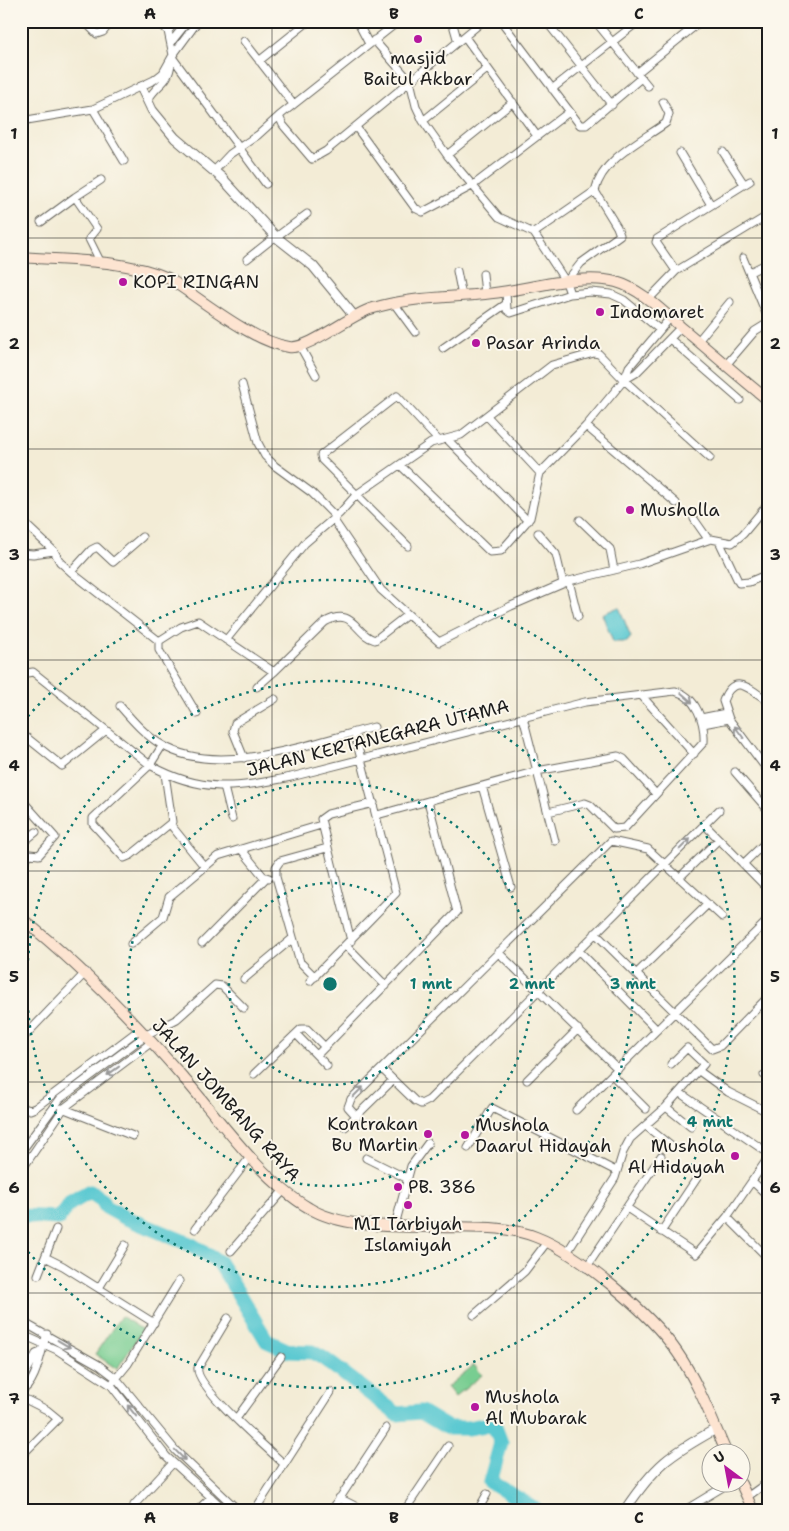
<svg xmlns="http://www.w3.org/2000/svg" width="789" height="1531" font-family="'Shantell Sans',sans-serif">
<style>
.green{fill:#78cd91;stroke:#4a7456}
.water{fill:#5cc9d1;stroke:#3c7276}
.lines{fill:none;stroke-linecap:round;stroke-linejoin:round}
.stream{stroke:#5cc9d1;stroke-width:2.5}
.river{stroke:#5cc9d1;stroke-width:15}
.pedestrian-casing{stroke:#67655d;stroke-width:7}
.minor-casing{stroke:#67655d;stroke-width:9}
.tertiary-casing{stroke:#67655d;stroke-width:11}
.secondary-casing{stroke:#67655d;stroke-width:12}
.pedestrian{stroke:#fff;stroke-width:5}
.minor{stroke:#fff;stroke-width:7}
.tertiary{stroke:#fff;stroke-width:9}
.secondary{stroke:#fde4d1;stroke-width:10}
.oneway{stroke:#999}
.grid{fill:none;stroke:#1c1c1c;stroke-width:1;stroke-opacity:0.55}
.ring{fill:none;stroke:#0f766e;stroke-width:2.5;stroke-dasharray:2.5 5}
.poi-dot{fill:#b5179e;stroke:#fbf7ec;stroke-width:2}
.labels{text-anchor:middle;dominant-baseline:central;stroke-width:4;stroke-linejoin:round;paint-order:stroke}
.poi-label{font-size:18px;fill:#1c1c1c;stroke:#fbf7ec;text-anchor:start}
.street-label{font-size:18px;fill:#1c1c1c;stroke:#fbf7ec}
.centre{fill:#0f766e;stroke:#fbf7ec;stroke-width:2.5}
.ring-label{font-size:15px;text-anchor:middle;font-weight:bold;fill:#0f766e;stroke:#fbf7ec;stroke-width:4;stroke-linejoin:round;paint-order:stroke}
.neatline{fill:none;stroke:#1c1c1c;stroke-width:2}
.grid-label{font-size:16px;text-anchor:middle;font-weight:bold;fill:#1c1c1c}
</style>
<rect width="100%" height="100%" fill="#fbf7ec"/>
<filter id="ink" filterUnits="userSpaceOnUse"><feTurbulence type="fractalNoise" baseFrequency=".02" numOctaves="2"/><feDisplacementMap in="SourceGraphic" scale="10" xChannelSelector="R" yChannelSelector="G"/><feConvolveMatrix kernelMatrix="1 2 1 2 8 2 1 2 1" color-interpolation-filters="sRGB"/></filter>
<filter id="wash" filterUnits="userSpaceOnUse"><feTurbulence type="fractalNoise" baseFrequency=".0096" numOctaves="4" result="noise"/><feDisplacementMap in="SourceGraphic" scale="20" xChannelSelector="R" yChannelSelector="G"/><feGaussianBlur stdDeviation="1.12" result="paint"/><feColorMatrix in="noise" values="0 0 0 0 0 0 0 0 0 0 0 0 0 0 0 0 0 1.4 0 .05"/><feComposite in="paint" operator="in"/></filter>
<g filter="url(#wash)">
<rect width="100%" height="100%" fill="#f3ecd6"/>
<path class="green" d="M121 1316 143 1330 117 1369 95 1354Z
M474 1365 482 1375 455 1397 447 1387Z"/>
<path class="water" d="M619 607 631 637 627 642H613L602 614Z"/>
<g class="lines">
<path class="stream" d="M718 21 720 22"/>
<path class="river" d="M21 1216 59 1218 69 1204 90 1192 102 1200 106 1207 124 1217 192 1245 219 1262 267 1341 289 1351 312 1352 323 1358 397 1414 421 1412 448 1428H468L485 1425 495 1427 501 1443 490 1482 537 1510"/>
</g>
</g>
<g filter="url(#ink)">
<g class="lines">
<defs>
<path id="pedestrian" d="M761 882 768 875"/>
<path id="minor" d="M84 21 97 34 103 32 112 21
M158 21 168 31 173 55
M357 21 369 44
M399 21 279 116 283 125 312 159 326 151 483 21
M452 21 458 42
M501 21 580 125H586L641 78
M546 21 612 105
M595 21 648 86
M168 31 176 21
M465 37 537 136
M374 40 410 81 416 106 423 121 447 155 499 217 534 233 566 282 570 294
M172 41 188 21
M244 41 293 104
M172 57 266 184
M259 61 309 21
M637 73 695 26 694 21
M552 89 639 21
M148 100C157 83 169 84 171 63
M93 109 124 161
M21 121 93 109 154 80 163 73 173 55 198 21
M423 121 487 69
M356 127 415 208 423 212 472 186 569 112
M723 152 744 184
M680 153 711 205
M447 155 513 102
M214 171 230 154 258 135 279 116
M595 191C602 159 641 141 666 123L669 114 663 102
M75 197 101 180
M41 222 75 197 97 229 89 239 101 263
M534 233 595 191
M276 237 307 214
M743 258 768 318
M247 259 276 236
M457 271 462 296
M676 271 656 242 657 239 750 181
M750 272 768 263
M483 274 485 294
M566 282 581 263 620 235 617 227 595 191
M506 292 507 310 511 313 570 294 591 292 611 294 624 300 660 330
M648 300 676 271 767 216
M393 302 415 332
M670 339 740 400
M698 341 730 302
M300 346 316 375
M443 348 506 304
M726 365 755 331 768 323
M624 380 636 373 681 327
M242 384 258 443 265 456 275 466 312 493 336 517
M487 416 540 473
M586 426 676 503
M448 440 528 521
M400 465 490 552 501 551 530 518 540 473 586 426 624 380 629 367 670 318
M333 519 381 590 439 642 511 606 569 581 639 564 711 539 732 543 743 534 768 504
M694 519 708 539
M21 520 54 551 60 562 71 572 159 641 181 627 198 621 274 672 325 622C354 606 355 635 375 640L407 615
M580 520 610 549 614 570
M538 533 556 554 563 583
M719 541 739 583 749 582 768 574
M408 546 322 460 321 455 397 396 439 441
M21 553 33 554 54 551
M71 572 91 550 97 547 113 562 142 537
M569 581 578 617
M226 640 305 543 340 513 356 495 431 443 461 435 552 365 594 353 599 354 624 380 710 458
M159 641V650L197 714
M21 674 33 672 150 765C202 794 236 788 291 777L585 702 675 691C696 696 705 722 704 742L625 828 614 829 590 805 585 803 548 812
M257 687 274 672
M641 695 694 754
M768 701C751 690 734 671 723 701L729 719 768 771
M120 706C133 721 145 735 162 745 218 779 315 742 374 727
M523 717 555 841
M701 718 726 713
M703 724 729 719
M21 733 62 766 105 731
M162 746 150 765 93 818V824L124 858 131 855 172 822 165 774
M244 758 233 731 235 723 275 699
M735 772 768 810
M482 786 511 887
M224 787 232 819
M21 799 55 837 39 855 30 854 21 864
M377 815 537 771 618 756 624 759 656 794
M170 824 204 866
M704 824 768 889
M21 844 36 832
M241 849 263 876 269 878
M743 864 768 840
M679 878 719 839
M595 933 712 1049 720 1046 768 997
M351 941 321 819 328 814 374 803
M202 943 265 879
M131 944 163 917 169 897 218 856 321 825
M346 945 386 986
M578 950 657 1030
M498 952 618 1069
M636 974 708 904
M315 977 300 962 276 877V867L280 861 327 848
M244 979 293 938
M310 981 396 893 354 732
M296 1034 327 1066
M21 1040 86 972
M317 1055 457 912 428 801
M382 1069 415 1101 421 1104 429 1100 719 810
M699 1071 728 1092 762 1109
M254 1074 301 1029H307L325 1047
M612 1075 646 1109
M764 1075 768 1077
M527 1080 578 1029
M680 1093 768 1153
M768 1103 762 1109 768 1110
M21 1107 30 1110 35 1108 140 1029
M666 1107 691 1127
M62 1108 133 1136
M576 1110 768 920
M357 1117 348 1107 351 1099 611 841 648 849 722 917
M646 1126 671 1146
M345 1127 393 1080
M468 1148 492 1108 616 1171
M21 1152 60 1099 146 1035 177 1019 215 985 222 986 244 1008
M366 1158 406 1178
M21 1171 64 1108 152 1042
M752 1181 768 1196
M627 1208 696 1254 727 1217 768 1158
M727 1217 768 1258
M395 1225 411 1166 428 1143
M195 1229 251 1156
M661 1232 697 1178
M231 1251 284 1190
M566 1254 615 1178 623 1152 630 1139 666 1107 704 1064 687 1048 671 1064
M45 1257 63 1266 154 1323
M586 1268 661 1156
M38 1275 56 1229
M99 1288 125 1245
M474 1315 525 1271 547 1242
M228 1318 198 1368C194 1385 268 1449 283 1463
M21 1321 99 1365 116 1378 176 1451 238 1510
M21 1334 57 1350 111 1385 166 1456 225 1510
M114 1381 128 1364 179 1281
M21 1382 36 1354 41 1352
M21 1391C37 1384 41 1349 47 1334
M21 1397 47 1410 58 1419 21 1456
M236 1419 281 1357
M747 1497 768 1482
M339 1498 363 1510
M134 1505 173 1463
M198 1510 211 1497
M255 1510 331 1392
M332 1510 386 1428
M405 1510 448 1446
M478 1510 487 1494
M685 1510 728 1484"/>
<path id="tertiary" d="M141 87 152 110 175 138 222 178 276 237 313 266 354 316
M625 1510C655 1465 669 1455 716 1429"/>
<path id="secondary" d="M21 257C70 261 123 259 168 278 201 299 251 341 289 347 308 350 349 316 370 309 408 297 446 298 485 294 523 291 580 272 616 282 641 289 662 311 681 327 710 351 738 376 768 400
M21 918C83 967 137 1024 188 1083 222 1123 264 1182 309 1208 343 1229 399 1226 438 1227 469 1228 506 1225 536 1237 580 1254 650 1313 677 1352 698 1382 712 1420 727 1454
M741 1484 753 1510"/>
</defs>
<use href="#pedestrian" class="pedestrian-casing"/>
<use href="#minor" class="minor-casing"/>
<use href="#tertiary" class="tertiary-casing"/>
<use href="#secondary" class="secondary-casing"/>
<use href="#pedestrian" class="pedestrian"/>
<use href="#minor" class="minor"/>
<use href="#tertiary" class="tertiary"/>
<use href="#secondary" class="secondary"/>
</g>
<defs><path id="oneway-shaft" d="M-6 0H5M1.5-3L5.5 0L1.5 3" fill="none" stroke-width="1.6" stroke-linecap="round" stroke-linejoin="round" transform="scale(1.25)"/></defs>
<g class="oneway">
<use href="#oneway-shaft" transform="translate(687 698) rotate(41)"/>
<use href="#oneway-shaft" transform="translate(739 732) rotate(-127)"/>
<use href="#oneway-shaft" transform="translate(685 844) rotate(-45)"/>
<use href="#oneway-shaft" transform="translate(113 1071) rotate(144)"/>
<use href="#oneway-shaft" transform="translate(358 1092) rotate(-45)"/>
<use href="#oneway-shaft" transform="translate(64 1344) rotate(31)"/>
<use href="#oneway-shaft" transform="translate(132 1411) rotate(-128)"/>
<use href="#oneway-shaft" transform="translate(180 1455) rotate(46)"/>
</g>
</g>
<path class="grid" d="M272 21V1510M517 21V1510M21 238H768M21 449H768M21 660H768M21 871H768M21 1082H768M21 1293H768"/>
<g class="ring">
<circle cx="330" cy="984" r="101"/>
<circle cx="330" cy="984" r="202"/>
<circle cx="330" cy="984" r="303"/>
<path d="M23 722A404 404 0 1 1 23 1246"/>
</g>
<g class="poi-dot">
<circle cx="418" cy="39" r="5"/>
<circle cx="123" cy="282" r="5"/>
<circle cx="600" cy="312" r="5"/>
<circle cx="476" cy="343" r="5"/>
<circle cx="630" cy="510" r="5"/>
<circle cx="428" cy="1134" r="5"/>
<circle cx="465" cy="1135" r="5"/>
<circle cx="735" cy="1156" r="5"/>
<circle cx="398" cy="1187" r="5"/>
<circle cx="408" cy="1205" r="5"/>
<circle cx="475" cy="1407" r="5"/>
</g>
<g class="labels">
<g class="poi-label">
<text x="418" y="58" text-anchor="middle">masjid<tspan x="418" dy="21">Baitul Akbar</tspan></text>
<text x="133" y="282">KOPI RINGAN</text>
<text x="610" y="312">Indomaret</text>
<text x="486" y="343">Pasar Arinda</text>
<text x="640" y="510">Musholla</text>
<text x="418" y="1124" text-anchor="end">Kontrakan<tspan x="418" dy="21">Bu Martin</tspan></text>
<text x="475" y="1125">Mushola<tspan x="475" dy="21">Daarul Hidayah</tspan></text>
<text x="725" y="1146" text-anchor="end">Mushola<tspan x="725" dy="21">Al Hidayah</tspan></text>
<text x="408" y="1187">PB. 386</text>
<text x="408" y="1224" text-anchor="middle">MI Tarbiyah<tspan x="408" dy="21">Islamiyah</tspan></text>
<text x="485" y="1397">Mushola<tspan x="485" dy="21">Al Mubarak</tspan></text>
</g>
<g class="street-label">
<text transform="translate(378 738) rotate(-14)">JALAN KERTANEGARA UTAMA</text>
<text transform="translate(226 1100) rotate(48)">JALAN JOMBANG RAYA</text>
</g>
</g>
<circle cx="330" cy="984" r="8" class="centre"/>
<g class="ring-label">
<text x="431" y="989">1 mnt</text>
<text x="532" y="989">2 mnt</text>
<text x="633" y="989">3 mnt</text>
<text x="710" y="1127">4 mnt</text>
</g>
<rect width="789" height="1531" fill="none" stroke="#fbf7ec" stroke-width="55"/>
<g transform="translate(726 1468) rotate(328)"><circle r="24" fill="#fbf7ec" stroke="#a29f99"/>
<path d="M0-4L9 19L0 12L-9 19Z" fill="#b5179e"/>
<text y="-8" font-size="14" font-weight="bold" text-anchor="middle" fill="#1c1c1c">U</text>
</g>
<rect x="28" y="28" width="734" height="1476" class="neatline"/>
<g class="grid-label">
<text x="150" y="19">A</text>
<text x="394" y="19">B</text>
<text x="639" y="19">C</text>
<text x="14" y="139">1</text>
<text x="775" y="139">1</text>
<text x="14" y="349">2</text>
<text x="775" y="349">2</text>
<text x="14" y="560">3</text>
<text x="775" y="560">3</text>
<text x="14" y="771">4</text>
<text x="775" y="771">4</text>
<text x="14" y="982">5</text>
<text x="775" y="982">5</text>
<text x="14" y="1193">6</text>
<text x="775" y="1193">6</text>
<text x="14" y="1404">7</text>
<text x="775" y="1404">7</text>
<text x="150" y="1523">A</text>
<text x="394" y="1523">B</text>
<text x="639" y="1523">C</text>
</g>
</svg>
